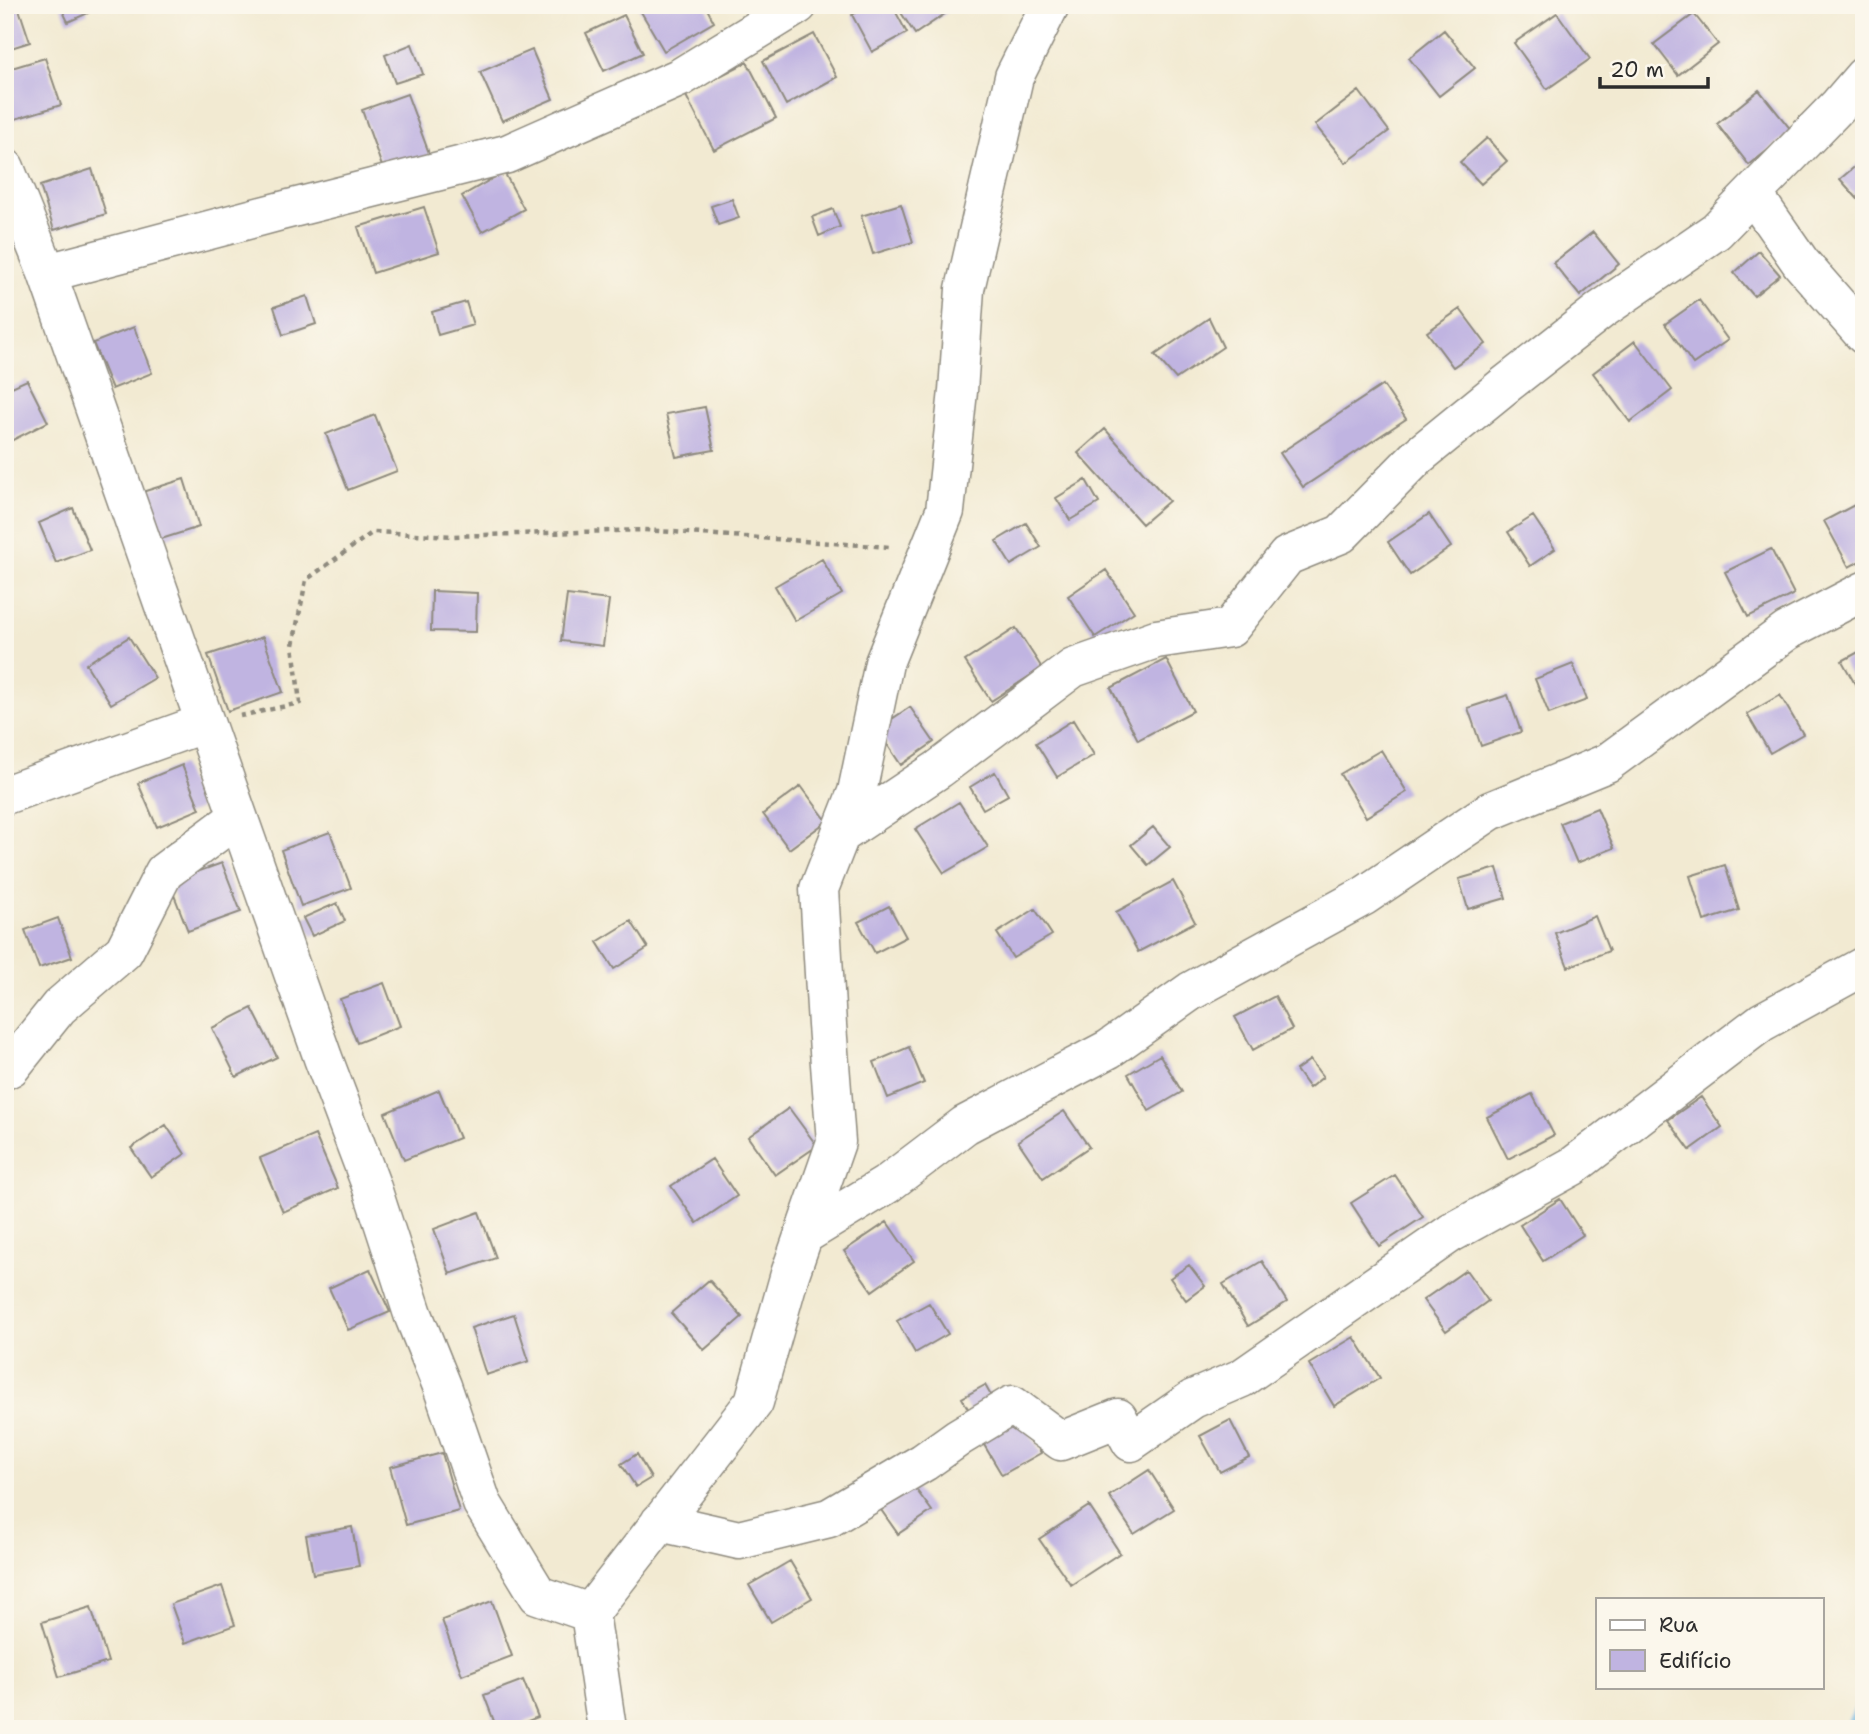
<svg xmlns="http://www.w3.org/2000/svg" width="1869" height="1734" font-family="'Shantell Sans',sans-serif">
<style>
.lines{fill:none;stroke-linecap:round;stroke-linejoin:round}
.stream{stroke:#68b2e0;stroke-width:10}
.building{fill:#c0b4e1}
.minor-casing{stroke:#8e8a7e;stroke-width:41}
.path{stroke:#8e8a7e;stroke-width:4.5;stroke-dasharray:5 5;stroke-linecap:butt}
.minor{stroke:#fff;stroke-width:38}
</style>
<rect width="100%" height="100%" fill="#fbf7ec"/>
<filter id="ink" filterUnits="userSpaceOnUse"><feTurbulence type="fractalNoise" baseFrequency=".0143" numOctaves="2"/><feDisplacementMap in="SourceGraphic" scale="14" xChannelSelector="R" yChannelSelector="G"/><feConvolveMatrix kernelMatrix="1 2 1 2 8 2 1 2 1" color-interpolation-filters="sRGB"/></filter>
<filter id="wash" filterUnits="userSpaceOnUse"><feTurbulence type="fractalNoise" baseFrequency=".00686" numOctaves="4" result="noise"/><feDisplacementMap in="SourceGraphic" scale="28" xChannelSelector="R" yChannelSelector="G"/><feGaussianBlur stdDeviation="1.57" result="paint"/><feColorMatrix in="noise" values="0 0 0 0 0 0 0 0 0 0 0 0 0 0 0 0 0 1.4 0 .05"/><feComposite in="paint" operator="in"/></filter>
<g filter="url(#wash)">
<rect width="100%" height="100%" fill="#f2ead2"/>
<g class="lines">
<path class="stream" d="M1849 1729 1864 1698"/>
</g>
<g id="blocks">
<path class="building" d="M60 5H84L88 13 68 22Z
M637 5H705L714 22 664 51Z
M870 5H892L907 33 872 52 852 15Z
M896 5H958L915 34Z
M18 6 30 42 5 50V10Z
M1557 13 1590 59 1547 89 1514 43Z
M1694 14 1718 44 1678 75 1654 44Z
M624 15 643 53 604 71 586 33Z
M1444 30 1475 68 1439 96 1409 58Z
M814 34 837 77 786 105 763 61Z
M412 44 423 74 395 83 385 55Z
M532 50 553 99 502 121 480 72Z
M45 58 61 105 12 120 5 99V70Z
M747 62 776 118 714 150 685 94Z
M1759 90 1792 131 1749 165 1717 124Z
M1359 91 1389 131 1346 163 1315 125Z
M407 94 430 156 384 172 362 110Z
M1487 138 1507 161 1481 184 1460 162Z
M1864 159V206L1840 179Z
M92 169 106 214 54 230 40 186Z
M504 172 524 209 482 232 462 196Z
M732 199 739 218 718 225 711 206Z
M901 204 913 242 873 254 861 216Z
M424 207 439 252 373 273 358 227Z
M833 209 840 227 819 236 812 217Z
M1593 232 1619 264 1580 296 1553 263Z
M1759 251 1780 275 1754 296 1734 273Z
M307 296 316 324 283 335 274 307Z
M1699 300 1728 340 1693 364 1665 324Z
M466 302 473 325 438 335 432 312Z
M1460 309 1486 344 1453 367 1427 332Z
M1209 318 1223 347 1176 379 1155 355Z
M134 327 152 373 112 389 93 343Z
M1635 341 1672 390 1630 422 1593 373Z
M27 380 48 422 7 443 5 439V390Z
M1383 385 1406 419 1303 487 1280 453Z
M705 407 714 450 676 457 666 414Z
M375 415 397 471 348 490 326 434Z
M1105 429 1169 501 1142 524 1078 453Z
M184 479 199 527 155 541 139 493Z
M1086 480 1099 503 1070 520 1056 498Z
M1864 500V559L1849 567 1824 521Z
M73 508 90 550 56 563 39 523Z
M1429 514 1451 547 1410 575 1388 542Z
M1533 516 1555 549 1530 566 1508 532Z
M1026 523 1041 547 1011 565 996 541Z
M1771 549 1794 594 1748 617 1725 572Z
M822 559 842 594 795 621 775 586Z
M1106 570 1134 612 1095 637 1068 596Z
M432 591 477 593 476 632 431 631Z
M567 595 609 600 603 646 561 641Z
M1016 628 1042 668 991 701 965 661Z
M129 637 155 678 111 704 86 664Z
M263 637 283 692 228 711 208 655Z
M1864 649V700L1842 661Z
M1166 659 1193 711 1138 740 1111 688Z
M1573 664 1587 700 1549 714 1535 679Z
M1508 695 1521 732 1481 746 1468 708Z
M1780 695 1803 734 1770 753 1747 714Z
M910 707 934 742 901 765 877 729Z
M1073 720 1094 755 1057 777 1036 743Z
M1381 750 1407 792 1366 817 1340 774Z
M182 765 200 809 157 827 138 783Z
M995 772 1008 795 983 809 970 787Z
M801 786 827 821 789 849 763 814Z
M959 802 988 847 944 873 915 829Z
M1597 808 1614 848 1577 863 1560 823Z
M1153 827 1170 847 1148 865 1131 845Z
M330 832 351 888 301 906 281 850Z
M222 863 241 912 188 931 169 882Z
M1725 865 1739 910 1704 921 1690 876Z
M1497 868 1506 898 1468 909 1459 879Z
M1173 881 1195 922 1138 952 1116 912Z
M337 903 345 921 312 936 303 918Z
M889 906 906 937 875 953 858 922Z
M1035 909 1052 935 1013 958 997 933Z
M1595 916 1609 951 1568 967 1555 933Z
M58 918 72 957 39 968 25 930Z
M631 921 648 948 614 969 597 942Z
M384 983 400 1026 357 1043 340 999Z
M1275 996 1292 1029 1253 1050 1235 1017Z
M252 1008 277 1057 236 1077 212 1028Z
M909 1047 924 1083 888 1098 874 1062Z
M1160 1055 1182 1092 1149 1111 1128 1074Z
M1310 1060 1323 1077 1309 1088 1296 1070Z
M439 1090 459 1138 404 1160 385 1113Z
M1532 1094 1554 1135 1508 1159 1487 1117Z
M1701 1097 1722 1127 1690 1150 1668 1120Z
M789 1108 817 1146 775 1175 748 1137Z
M1064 1111 1089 1147 1043 1178 1018 1141Z
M166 1125 185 1154 151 1177 131 1148Z
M315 1135 338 1188 283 1212 260 1158Z
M712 1159 737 1196 697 1223 671 1186Z
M1395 1175 1423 1217 1379 1246 1351 1203Z
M1560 1199 1583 1235 1543 1261 1520 1225Z
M479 1212 496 1258 450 1274 434 1229Z
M887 1222 914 1261 872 1291 844 1251Z
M1262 1261 1287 1302 1248 1326 1223 1284Z
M1189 1265 1205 1286 1186 1300 1170 1278Z
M370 1269 390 1312 348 1330 329 1288Z
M1466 1270 1488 1301 1446 1331 1423 1300Z
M709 1280 742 1317 704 1350 671 1313Z
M929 1303 948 1334 915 1353 897 1321Z
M514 1314 529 1361 486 1375 471 1328Z
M1354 1337 1380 1378 1334 1406 1309 1364Z
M985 1385 994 1401 971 1414 962 1398Z
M1019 1415 1041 1453 1002 1475 980 1438Z
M1230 1420 1249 1457 1220 1472 1200 1436Z
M442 1453 459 1511 406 1525 390 1467Z
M637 1454 651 1478 636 1487 621 1464Z
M1149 1470 1174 1509 1134 1534 1109 1496Z
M912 1484 932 1511 898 1534 879 1507Z
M1089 1506 1120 1553 1071 1585 1039 1539Z
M352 1527 359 1566 313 1574 306 1535Z
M790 1561 812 1598 771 1622 749 1585Z
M222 1586 235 1625 185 1643 171 1604Z
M492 1601 512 1656 462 1675 442 1620Z
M91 1607 108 1662 59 1677 42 1622Z
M523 1680 538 1717 508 1729H497L484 1695Z"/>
</g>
</g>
<g filter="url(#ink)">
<use href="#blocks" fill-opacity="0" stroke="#8e8a7e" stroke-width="2"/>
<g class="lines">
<defs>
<path id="minor" d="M5 168 47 273 323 1058 371 1185 413 1314 442 1386 482 1503 538 1595 590 1613
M1753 194 1801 263 1864 335
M47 273 281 211 507 154 681 77 798 5
M5 795 205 723
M840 835 939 769 1073 668 1156 639 1230 628 1287 556 1341 534 1418 456 1504 386 1601 310 1716 231 1839 105 1864 76
M5 1070 11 1067 59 1007 124 951 164 872 238 817
M804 1235 886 1185 965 1125 1109 1049 1191 991 1364 896 1490 811 1607 763 1787 631 1864 591
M660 1522 739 1540 829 1518 924 1462 959 1437 1012 1405 1061 1441 1118 1418 1131 1442 1193 1399 1242 1378 1451 1233 1573 1166 1762 1022 1864 966
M607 1729 590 1613 754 1402 790 1274 836 1142 827 1025 819 889 857 792 884 663 945 511 958 391 965 289 1014 77 1050 5"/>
</defs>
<use href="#minor" class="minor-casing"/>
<path class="path" d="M240 716 300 703 293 645 306 580 373 532 452 536 644 530 890 547"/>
<use href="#minor" class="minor"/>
</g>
</g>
<rect width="1869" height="1734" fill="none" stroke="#fbf7ec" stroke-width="28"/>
<rect x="1596" y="1598" width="228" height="91" fill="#fbf7ec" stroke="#a8a59f" stroke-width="2"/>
<rect x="1610" y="1620" width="35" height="10" fill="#ffffff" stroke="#a8a59f" stroke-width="2"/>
<text x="1659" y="1632" font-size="21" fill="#2b2b2b">Rua</text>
<rect x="1610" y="1650" width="35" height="21" fill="#c0b4e1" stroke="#a8a59f" stroke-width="2"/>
<text x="1659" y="1668" font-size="21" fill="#2b2b2b">Edifício</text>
<path d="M1600 77v10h108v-10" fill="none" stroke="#2b2b2b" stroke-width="3.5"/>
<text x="1610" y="77" font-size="21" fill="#2b2b2b" stroke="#fbf7ec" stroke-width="5" paint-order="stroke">20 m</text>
</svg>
